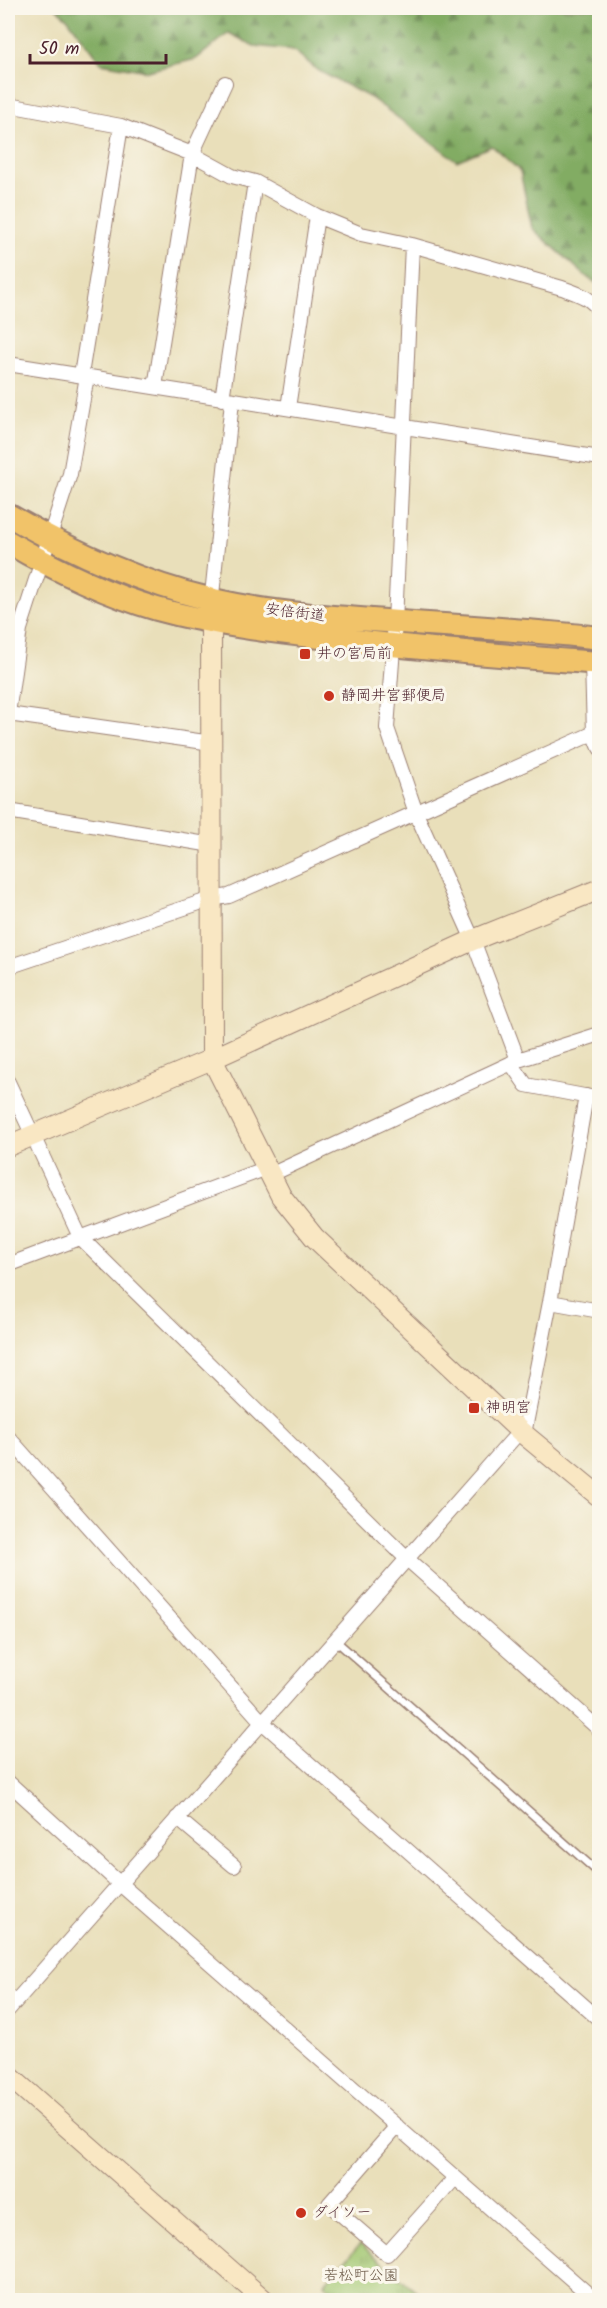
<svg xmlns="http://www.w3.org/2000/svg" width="607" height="2308" font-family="Kalam,'Klee One',sans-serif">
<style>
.grass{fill:url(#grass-tufts);stroke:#76744e;stroke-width:1.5}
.forest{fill:url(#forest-firs);stroke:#666648;stroke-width:1.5}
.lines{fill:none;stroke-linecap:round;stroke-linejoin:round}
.lane-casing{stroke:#9a7f72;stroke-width:10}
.street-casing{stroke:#9a7f72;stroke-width:16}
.secondary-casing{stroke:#9a7f72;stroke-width:22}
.primary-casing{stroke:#9a7f72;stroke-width:26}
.lane{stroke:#fff;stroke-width:7}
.street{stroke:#fff;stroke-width:14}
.secondary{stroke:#f9e7c3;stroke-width:20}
.primary{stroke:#f1c369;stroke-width:22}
.poi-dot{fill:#c8321e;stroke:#fbf7ec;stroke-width:2}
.labels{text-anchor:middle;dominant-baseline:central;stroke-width:6;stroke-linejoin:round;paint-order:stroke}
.street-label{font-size:15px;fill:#4a1f2b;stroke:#fbf7ec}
.poi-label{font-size:15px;fill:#4a1f2b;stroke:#fbf7ec;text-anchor:start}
.park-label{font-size:15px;fill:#655240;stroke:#fbf7ec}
</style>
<defs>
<pattern id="grass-tufts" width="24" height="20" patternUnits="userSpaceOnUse" patternTransform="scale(1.5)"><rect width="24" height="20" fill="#a3c872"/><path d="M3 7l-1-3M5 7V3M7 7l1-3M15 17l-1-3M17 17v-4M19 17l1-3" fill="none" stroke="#8eab63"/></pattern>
<pattern id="forest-firs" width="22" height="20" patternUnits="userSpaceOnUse" patternTransform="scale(1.5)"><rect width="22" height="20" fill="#82ac64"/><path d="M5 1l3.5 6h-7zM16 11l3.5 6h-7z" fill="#6c8b53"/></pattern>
</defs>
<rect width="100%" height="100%" fill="#fbf7ec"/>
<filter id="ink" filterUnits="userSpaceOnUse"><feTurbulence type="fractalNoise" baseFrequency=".0167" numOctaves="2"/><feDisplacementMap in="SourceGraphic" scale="12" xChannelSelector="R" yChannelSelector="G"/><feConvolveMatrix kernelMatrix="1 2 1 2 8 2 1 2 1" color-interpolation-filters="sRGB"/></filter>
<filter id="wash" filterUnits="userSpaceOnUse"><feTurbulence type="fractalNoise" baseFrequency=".008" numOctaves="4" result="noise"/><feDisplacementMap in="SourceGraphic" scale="24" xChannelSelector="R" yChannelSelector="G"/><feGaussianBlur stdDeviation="1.35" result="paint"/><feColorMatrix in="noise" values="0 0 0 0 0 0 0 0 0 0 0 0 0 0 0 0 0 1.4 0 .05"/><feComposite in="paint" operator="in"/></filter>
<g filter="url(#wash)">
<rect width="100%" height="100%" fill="#e9dfba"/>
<path class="grass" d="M360 2244 427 2300H343L324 2284Z"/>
<path class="forest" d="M56 8H599V285L588 278 532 228 520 171 492 146 457 161 371 98 319 71 293 50 254 46 229 33 196 59 147 71 101 63 68 19Z"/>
</g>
<g filter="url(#ink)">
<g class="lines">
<defs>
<path id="lane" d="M335 1640 600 1874"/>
<path id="street" d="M8 105 121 126 192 154 232 176 255 182 317 216 361 234 412 245 562 288C576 293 594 298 600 313
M412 245 395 622 387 728 416 813 473 940 518 1060
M8 364 600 458
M81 375 121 126
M87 376 70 474 20 629 8 714 212 743
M155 387 192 154 225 83
M222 399 255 182
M288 408 317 216
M211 605 232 401
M594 733 600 748
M8 811 212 845
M8 967 211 899 229 896 594 733 592 663
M511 1063 526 1085 600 1099
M8 1082 80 1237 406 1558 600 1730
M270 1175 518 1060 600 1034
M8 1265 267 1168
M550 1302 600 1311
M524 1434 550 1302 586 1096
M8 1437 262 1722 600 2020
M8 1782 119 1883 595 2300
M177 1818 234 1866
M8 2010 520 1431
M397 2126 329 2204 387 2254 455 2178"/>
<path id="secondary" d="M211 622 212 1059 281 1196 314 1237 520 1431 600 1497
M8 1146 212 1059 473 940 600 889
M8 2075 264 2300"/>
<path id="primary" d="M8 515C71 551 138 582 209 599 262 612 318 616 372 620 448 626 524 629 600 638
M8 542C54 569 105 594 157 609 222 627 288 633 354 641 436 650 518 657 600 663"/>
</defs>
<use href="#lane" class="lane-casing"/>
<use href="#street" class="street-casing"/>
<use href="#secondary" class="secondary-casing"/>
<use href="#primary" class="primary-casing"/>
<use href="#lane" class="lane"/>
<use href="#street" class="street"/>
<use href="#secondary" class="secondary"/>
<use href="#primary" class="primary"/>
</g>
</g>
<g class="poi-dot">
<rect x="299" y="648" width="12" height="12" rx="3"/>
<circle cx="329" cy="696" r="6"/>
<rect x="468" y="1402" width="12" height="12" rx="3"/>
<circle cx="301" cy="2213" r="6"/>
</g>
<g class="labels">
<g class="street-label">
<text transform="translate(295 613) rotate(7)">安倍街道</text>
</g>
<g class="poi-label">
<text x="317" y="654">井の宮局前</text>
<text x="341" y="696">静岡井宮郵便局</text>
<text x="486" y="1408">神明宮</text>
<text x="313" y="2213">ダイソー</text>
</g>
<g class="park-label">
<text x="361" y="2276">若松町公園</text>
</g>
</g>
<rect width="607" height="2308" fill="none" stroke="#fbf7ec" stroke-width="30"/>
<path d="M30 54v9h136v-9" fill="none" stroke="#4a1f2b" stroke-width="3"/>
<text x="39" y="54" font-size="18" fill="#4a1f2b" stroke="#fbf7ec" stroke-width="4.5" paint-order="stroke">50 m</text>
</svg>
